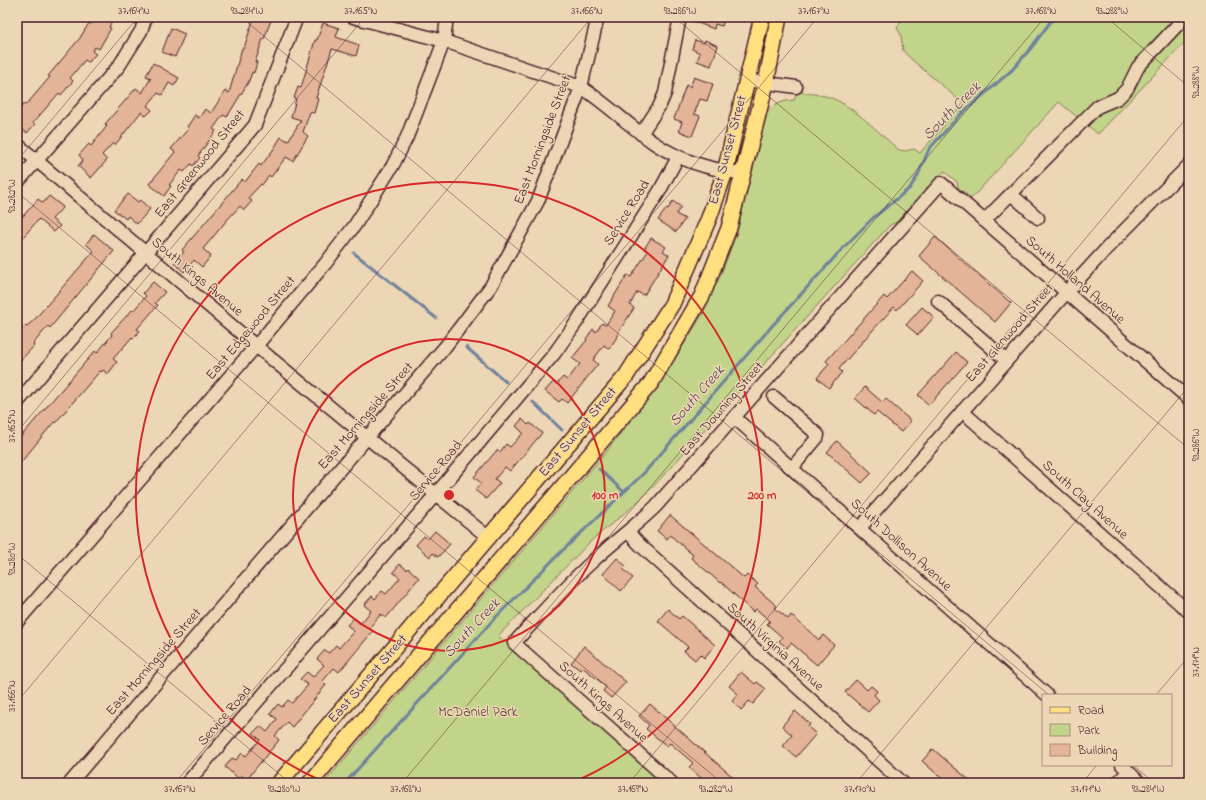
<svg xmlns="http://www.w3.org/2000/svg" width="1206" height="800" font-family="'Indie Flower',sans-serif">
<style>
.green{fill:#c1d489;stroke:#867a5a}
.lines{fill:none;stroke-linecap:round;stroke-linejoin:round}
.stream{stroke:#6f829c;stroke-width:3}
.building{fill:#e3b497;stroke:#4a1f2b}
.minor-casing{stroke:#4a1f2b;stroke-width:15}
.major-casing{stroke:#4a1f2b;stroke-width:18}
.minor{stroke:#edd6b5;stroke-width:12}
.major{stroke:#ffdf80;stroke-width:15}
.ticks{fill:none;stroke:#4a1f2b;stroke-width:1;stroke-opacity:0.45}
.ring{fill:none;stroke:#d62828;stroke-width:2}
.labels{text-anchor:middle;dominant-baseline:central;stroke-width:3;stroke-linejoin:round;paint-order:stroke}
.street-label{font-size:14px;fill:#4a1f2b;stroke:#edd6b5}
.park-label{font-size:14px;fill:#5c3a39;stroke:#edd6b5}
.water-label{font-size:15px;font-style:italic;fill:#564051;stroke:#edd6b5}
.centre{fill:#d62828;stroke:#edd6b5;stroke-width:2}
.ring-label{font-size:12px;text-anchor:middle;font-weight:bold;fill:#d62828;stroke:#edd6b5;stroke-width:3;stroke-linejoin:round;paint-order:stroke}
.neatline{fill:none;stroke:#4a1f2b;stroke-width:1.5}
.ticks-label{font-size:10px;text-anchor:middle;fill:#4a1f2b}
</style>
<rect width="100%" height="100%" fill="#edd6b5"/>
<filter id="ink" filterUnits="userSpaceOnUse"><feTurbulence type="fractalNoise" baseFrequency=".025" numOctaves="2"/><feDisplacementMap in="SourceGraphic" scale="8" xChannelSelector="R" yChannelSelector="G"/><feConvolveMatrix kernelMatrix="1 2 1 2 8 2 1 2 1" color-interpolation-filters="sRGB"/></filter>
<g filter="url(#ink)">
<path class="green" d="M903 17H1189V38L1098 134 1059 102 971 199 958 187 957 182 944 171 901 220 890 225 652 488 632 507 592 540 498 636 511 646 663 783H324L607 451 661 381 702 315 723 269 737 232 765 115C773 105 780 101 794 100L797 92C806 93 816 94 825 96 849 101 880 134 899 150L905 151 914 149 920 153 964 103 960 101 910 58 903 51 901 35 897 28Z"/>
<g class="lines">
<path class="stream" d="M354 253 436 318
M466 347 506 382
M533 402 562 430
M599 469 624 492
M345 783 494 619 562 551 644 473 772 326 844 247 873 218 910 188 918 175 929 149 960 115 1012 70 1031 48 1054 17"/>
</g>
<path class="building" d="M95 17H114L109 27 111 28 99 49 95 47 92 51 96 54 88 62 85 60 70 78 73 81 61 95 59 93 33 123 35 124 27 133 17 125V112L24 104 26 105 50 77 48 76 80 38 89 23 91 24Z
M254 17H262L271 20 264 39H263L255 62H257L254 73 252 72 249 81 227 117 223 115 213 129 216 131 198 156 200 158 193 166 191 164 184 172 181 170 169 185 171 186 164 196 149 184 175 152 171 149 189 128 187 127 195 115 199 118 205 109 211 113 225 91 229 93 242 48H244Z
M687 17H725L722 26 715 24 714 29 687 19Z
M323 23 339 28 336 37 359 45 356 56 332 49 316 98 318 99 314 113 310 112 303 132 308 136 293 161 286 157 271 177 269 175 262 185 261 184 248 198 252 201 244 210 240 206 227 220 203 249 211 256 202 267 194 260 184 272 174 263 184 252 182 250 242 179 245 182 259 164 261 166 273 150 281 137 288 141 301 120 291 117 296 99 294 98 298 87 301 88 315 40H317Z
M171 28 185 34 175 57 162 52Z
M695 40 704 43 705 40 718 46 711 66 697 61 700 53 692 49Z
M153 63 179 78 174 86 169 83 162 95 158 93 147 106 152 110 146 116 141 112 115 145 113 143 102 155 107 160 91 178 78 166 83 160 79 155 89 144 91 146 107 126 105 124 136 88 142 93 151 78 146 76Z
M694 77 713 84 707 101 700 99 694 114 700 116 692 136 679 131 682 122 674 119 686 85 690 87Z
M128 194 138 202 140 200 150 209 137 224 128 216 126 219 114 210Z
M49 196 63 207 52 219 60 226 54 232 39 219 17 244V223L38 199 43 203Z
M673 201 681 207 676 214 685 219 676 232 658 220 667 208 668 209Z
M94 234 114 251 50 328 48 326 33 344 34 346 17 364V334L24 326 26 327 34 320 94 251 86 244Z
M935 237 1011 303 995 322 919 256Z
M651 238 666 247 663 251 669 255 644 295 637 292 630 305 634 308 618 333 619 334 609 349 604 345 593 360 598 364 567 403 562 399 559 402 545 391 553 382 557 384 563 377 567 380 580 364 572 358 587 340 586 339 593 329 596 332 602 323 606 325 615 311 608 306 627 275 631 277 648 251 644 249Z
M912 271 923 281 897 310 894 307 863 341 839 369 842 372 829 388 817 378 829 364 826 361 884 296 887 299Z
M153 282 165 292 155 303 158 305 137 329 140 331 133 338 132 337 113 359 117 362 108 374 103 370 101 372 100 371 55 423 54 422 17 467V441L95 351 97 353 112 335 111 333 119 324 132 310 133 311 146 296 143 293Z
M922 307 934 317 918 335 906 325Z
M956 352 967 362 929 405 918 395Z
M865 387 882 402 886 399 911 421 901 432 877 412 874 415 855 398Z
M522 419 528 425 530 423 542 433 510 471 505 467 495 479 500 483 486 499 475 490 481 483 474 477 497 450 500 452 506 444 510 447 523 433 516 426Z
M837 441 872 473 862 483 827 452Z
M670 515 744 578 747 575 758 584 755 587 777 606 775 608 788 619 791 615 819 640 823 635 834 645 817 665 791 643 787 648 779 641 782 637 767 624 770 621 756 609 753 612 721 582 720 583 710 574 691 558 693 555 670 535 667 539 657 531Z
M435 531 450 544 438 557 433 553 430 557 416 545 424 536 428 539Z
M617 558 626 566 623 569 633 578 621 591 603 574Z
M400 564 407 570 408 568 419 578 386 618 381 614 369 628 373 631 339 672 334 668 322 682 326 685 292 727 287 722 275 736 279 740 246 780 241 775 238 778 225 767 232 758 236 760 242 753 246 756 260 740 253 733 260 726 267 732 277 719 270 714 278 704 282 707 288 700 292 703 308 685 300 679 307 672 313 677 324 665 317 659 325 650 329 653 336 645 339 648 354 631 347 625 354 618 360 624 371 611 364 605 372 596 375 599 382 591 386 594 400 578 393 572Z
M668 609 679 619 682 616 715 645 704 658 700 654 695 660 684 651 688 647 658 621Z
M584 646 626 682 611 698 603 691 606 687 590 673 582 667 580 670 571 663Z
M741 672 755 684 757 682 766 689 753 704 749 701 741 710 732 701 738 694 729 686Z
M856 680 867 690 871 686 877 691 874 695 879 700 868 712 845 692Z
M650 704 712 759 740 783H707L701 778 689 767 693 763 670 743 667 746 646 729 649 725 639 716Z
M795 711 810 724 808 727 816 734 796 757 783 746 792 735 782 726Z
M933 749 956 769 973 783H947L922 761Z"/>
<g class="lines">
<defs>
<path id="minor" d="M353 17 444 41 581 87C607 104 628 125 654 143 681 161 709 170 742 173
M746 80 796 87
M641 134 660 105 665 93 680 17
M17 144 256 346 489 538
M17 183 119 66 141 31 146 17
M1011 194 1038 218
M984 221 1097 107 1118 98 1127 89 1138 67 1185 17
M938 301 1006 360
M774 397 818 435 817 438 792 468
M17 403 255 125 297 17
M962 411 1189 612
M735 418 1047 695
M860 528 1066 293 1107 248 1189 165
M628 532 640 545 903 783
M17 622 256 346 325 264 355 225 393 165 407 137 444 41 447 17
M1122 765 1140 783
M70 783 445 347 491 286 538 201 581 87 598 17
M187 783 436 494 554 354 578 320 659 192 678 157
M672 783 514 643C540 615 565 586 593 561 613 542 636 526 656 506L941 183 1189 399
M1117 783 1128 772"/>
<path id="major" d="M279 783 626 376 672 304 709 218 725 172 762 17
M310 783 651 383 702 296 729 228 766 83 779 17"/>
</defs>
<use href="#minor" class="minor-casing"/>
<use href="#major" class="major-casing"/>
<use href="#minor" class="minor"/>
<use href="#major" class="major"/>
</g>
</g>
<path class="ticks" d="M241 17 1049 695M674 17 1189 449M1106 17 1189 87M17 161 138 17M17 192 722 783M17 432 365 17M17 554 290 783M1156 695 1189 656M17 702 592 17M1133 765 1154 783M175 783 818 17M402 783 1045 17M629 783 1189 115M856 783 1189 386M1082 783 1097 765"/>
<g class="ring">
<circle cx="449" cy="495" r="156"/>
<path d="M324 782A313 313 0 1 1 574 782"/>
</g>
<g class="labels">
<g class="street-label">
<text transform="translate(543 140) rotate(-69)">East Morningside Street</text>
<text transform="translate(728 150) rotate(-75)">East Sunset Street</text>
<text transform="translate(200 164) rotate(-51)">East Greenwood Street</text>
<text transform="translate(627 213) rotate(-58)">Service Road</text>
<text transform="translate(197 277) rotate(40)">South Kings Avenue</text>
<text transform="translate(1075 280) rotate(41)">South Holland Avenue</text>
<text transform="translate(251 328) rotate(-50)">East Edgewood Street</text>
<text transform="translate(1010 333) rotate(-49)">East Glenwood Street</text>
<text transform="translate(722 409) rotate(-49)">East Downing Street</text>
<text transform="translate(366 416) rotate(-49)">East Morningside Street</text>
<text transform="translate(578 432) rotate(-50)">East Sunset Street</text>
<text transform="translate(436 471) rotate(-50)">Service Road</text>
<text transform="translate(1085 500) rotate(42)">South Clay Avenue</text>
<text transform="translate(901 545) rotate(42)">South Dollison Avenue</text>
<text transform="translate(775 647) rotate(42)">South Virginia Avenue</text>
<text transform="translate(154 662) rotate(-49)">East Morningside Street</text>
<text transform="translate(368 679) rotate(-49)">East Sunset Street</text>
<text transform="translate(603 702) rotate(42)">South Kings Avenue</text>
<text transform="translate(225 716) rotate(-49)">Service Road</text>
</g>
<g class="park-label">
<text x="478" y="712">McDaniel Park</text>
</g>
<g class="water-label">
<text transform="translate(952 111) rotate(-45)">South Creek</text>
<text transform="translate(697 396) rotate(-49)">South Creek</text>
<text transform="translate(472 628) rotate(-47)">South Creek</text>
</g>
</g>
<circle cx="449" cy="495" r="6" class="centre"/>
<g class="ring-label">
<text x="605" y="499">100 m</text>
<text x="762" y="499">200 m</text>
</g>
<rect width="1206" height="800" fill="none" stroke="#edd6b5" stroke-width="44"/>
<rect x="1042" y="694" width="130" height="72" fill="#edd6b5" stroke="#ac8d7e"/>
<rect x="1050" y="707" width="20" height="6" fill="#ffdf80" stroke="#ac8d7e"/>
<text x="1078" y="714" font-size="12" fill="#4a1f2b">Road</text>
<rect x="1050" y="724" width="20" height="12" fill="#c1d489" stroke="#ac8d7e"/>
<text x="1078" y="734" font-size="12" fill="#4a1f2b">Park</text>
<rect x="1050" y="744" width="20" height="12" fill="#e3b497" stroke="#ac8d7e"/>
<text x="1078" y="754" font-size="12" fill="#4a1f2b">Building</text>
<rect x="22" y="22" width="1162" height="756" class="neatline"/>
<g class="ticks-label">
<text x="134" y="14">37.164°N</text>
<text x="247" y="14">93.284°W</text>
<text x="361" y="14">37.165°N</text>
<text x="587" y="14">37.166°N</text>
<text x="680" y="14">93.286°W</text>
<text x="814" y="14">37.167°N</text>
<text x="1041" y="14">37.168°N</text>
<text x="1112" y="14">93.288°W</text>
<text transform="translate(1195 82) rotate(-90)" y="4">93.288°W</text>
<text transform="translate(11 196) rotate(-90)" y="4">93.282°W</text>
<text transform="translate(11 426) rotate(-90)" y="4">37.165°N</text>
<text transform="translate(1195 445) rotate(-90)" y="4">93.286°W</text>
<text transform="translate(11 559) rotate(-90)" y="4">93.280°W</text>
<text transform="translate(1195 662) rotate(-90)" y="4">37.171°N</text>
<text transform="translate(11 696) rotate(-90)" y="4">37.166°N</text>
<text x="180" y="792">37.167°N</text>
<text x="284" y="792">93.280°W</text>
<text x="406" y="792">37.168°N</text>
<text x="633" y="792">37.169°N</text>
<text x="716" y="792">93.282°W</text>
<text x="860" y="792">37.170°N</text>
<text x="1086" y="792">37.171°N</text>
<text x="1148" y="792">93.284°W</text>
</g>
</svg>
